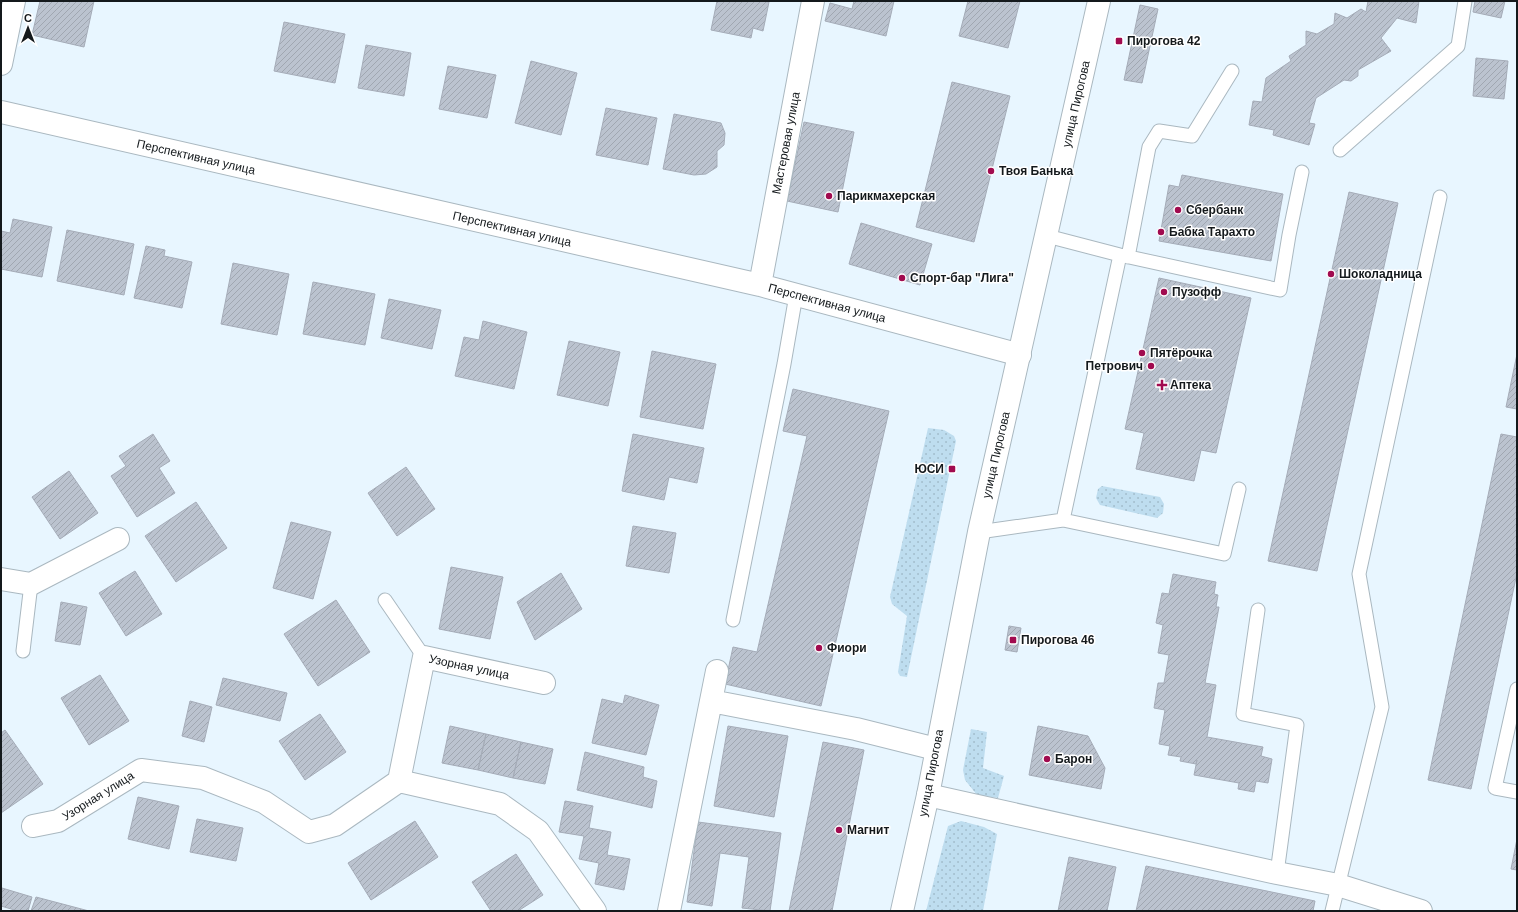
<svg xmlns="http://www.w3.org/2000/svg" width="1518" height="912" font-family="Helvetica,sans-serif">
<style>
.grass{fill:url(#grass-dots)}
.building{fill:url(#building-hatch);stroke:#a5acb8}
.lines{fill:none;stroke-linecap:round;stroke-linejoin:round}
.lane-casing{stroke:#aab8c0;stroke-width:15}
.street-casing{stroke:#aab8c0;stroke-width:24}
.secondary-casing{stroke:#aab8c0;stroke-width:24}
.lane{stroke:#fff;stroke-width:13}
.street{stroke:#fff;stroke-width:22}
.secondary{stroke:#fff;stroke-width:22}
.poi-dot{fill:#a10b4f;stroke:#fff;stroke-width:1.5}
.labels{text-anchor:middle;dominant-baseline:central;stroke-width:3;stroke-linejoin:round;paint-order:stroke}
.poi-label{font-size:12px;font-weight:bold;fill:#14191c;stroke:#fff;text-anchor:start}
.street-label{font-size:12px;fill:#14191c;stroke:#fff}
</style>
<defs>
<pattern id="grass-dots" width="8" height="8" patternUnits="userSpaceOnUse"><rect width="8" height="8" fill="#beddef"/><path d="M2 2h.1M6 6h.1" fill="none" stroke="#a2bdcc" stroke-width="1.8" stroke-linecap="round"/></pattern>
<pattern id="building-hatch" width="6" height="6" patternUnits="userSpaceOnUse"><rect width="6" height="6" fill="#bbc3cf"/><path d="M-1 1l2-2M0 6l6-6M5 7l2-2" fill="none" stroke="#a0a7b1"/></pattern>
</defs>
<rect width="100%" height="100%" fill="#e8f6ff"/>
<path class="grass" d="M928 428 944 430 954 436 956 441 907 677 900 676 898 672 907 616 892 604 890 597Z
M1102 486 1160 497 1164 504 1163 513 1157 518 1100 505 1096 498 1098 489Z
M971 729 987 732 983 768 1004 776 998 798 977 795 965 780 963 770Z
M961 821 984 827 997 834 983 911H926L948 826Z"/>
<path class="building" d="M40 1H94L84 47 32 35Z
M717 1H762L769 2 763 31 753 28 751 38 711 30Z
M854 1H894L886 36 825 21 830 3 852 9Z
M968 1H1020L1008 48 959 36Z
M1368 1H1419L1416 23 1397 18 1381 38 1391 51 1358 70V76L1351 81 1344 80 1316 98 1309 123 1315 124 1309 145 1273 135 1274 130 1249 125 1253 101 1262 102 1266 78 1291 61 1289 56 1306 45V31L1317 34 1334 24 1335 13 1347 18 1361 9 1366 12Z
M1475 1H1505L1501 18 1473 12Z
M1140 5 1158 9 1142 83 1124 80Z
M284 22 345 34 335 83 274 71Z
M366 45 411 53 404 96 358 88Z
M1476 58 1508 61 1504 99 1473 96Z
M531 61 577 73 561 135 515 123Z
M448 66 496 75 487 118 439 109Z
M952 82 1010 96 974 242 916 227Z
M606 108 657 118 648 165 596 155Z
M674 114 721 123 725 133 724 145 717 151V167L706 174 694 175 663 169Z
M804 122 854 132 838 212 787 201Z
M1182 175 1283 194 1271 261 1159 241 1169 185 1179 187Z
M1349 192 1398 203 1317 571 1268 561Z
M13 219 52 227 42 277 1 269V231L10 233Z
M861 223 932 244 920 285 849 264Z
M67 230 134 244 124 295 57 281Z
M146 246 165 250 164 256 192 262 182 308 134 298Z
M233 263 289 274 277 335 221 324Z
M1159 278 1251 298 1216 453 1201 450 1194 481 1136 469 1144 433 1125 429Z
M313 282 375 294 365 345 303 334Z
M389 299 441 310 432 349 381 338Z
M483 321 527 332 514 389 455 376 464 337 479 340Z
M569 341 620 352 608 406 557 395Z
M652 351 716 364 703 429 640 417Z
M1517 354V409L1506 407Z
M793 389 889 411 821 706 725 684 733 647 757 652 780 553 807 436 783 431Z
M153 434 170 461 159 468 175 493 137 517 111 476 126 466 119 456Z
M633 434 704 448 697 483 669 477 664 500 622 491Z
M1501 434 1517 437V573L1471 789 1428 780Z
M406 467 435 509 397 536 368 493Z
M69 471 98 513 60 539 32 497Z
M196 502 227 548 176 582 145 536Z
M291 522 331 532 313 599 273 588Z
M633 526 676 533 669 573 626 566Z
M451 567 503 577 490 639 439 629Z
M135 571 162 614 126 636 99 593Z
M561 573 582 609 535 640 517 602Z
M1173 574 1216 582 1214 594 1218 595 1216 607H1219L1205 683 1216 685 1207 737 1263 747 1261 756 1272 759 1268 783 1256 781 1254 792 1238 789 1239 783 1194 775 1197 760 1196 764 1180 761 1181 757 1168 755 1170 746 1159 744 1165 710 1154 708 1158 683H1164L1169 655 1158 653 1163 625 1156 623 1162 593 1169 594Z
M336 600 370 652 318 686 284 634Z
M61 602 87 607 80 645 55 641Z
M1009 626 1021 628 1017 652 1005 650Z
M100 675 129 721 89 745 61 698Z
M223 678 287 693 280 721 216 705Z
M625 695 659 705 646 755 592 743 602 699 623 704Z
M190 701 212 707 204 742 182 736Z
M320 714 346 752 305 780 279 741Z
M450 726 486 734 478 770 442 763Z
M728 726 788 736 774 817 714 806Z
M1038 726 1088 736 1105 768 1101 789 1029 775Z
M5 730 43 784 1 813V733Z
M486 734 521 742 513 778 478 770Z
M521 742 553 749 545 784 513 778Z
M823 742 864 750 832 911H789Z
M585 752 644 767 643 777 657 781 652 808 577 790Z
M138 797 179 806 169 849 128 839Z
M565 801 593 806 589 828 611 832 607 855 630 859 624 890 595 884 599 863 579 859 584 836 559 832Z
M197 819 243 828 236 861 190 852Z
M415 821 438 857 371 900 348 863Z
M698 822 781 833 770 911 742 908 749 857 720 853 712 906 687 902Z
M1517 839V870L1511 869Z
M516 854 543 895 518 911H491L472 882Z
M1069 857 1116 867 1107 911H1058Z
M1146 866 1315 901 1313 911H1136Z
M2 888 32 897 28 911H18L1 906Z
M36 897 89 911H31Z"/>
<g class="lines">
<defs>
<path id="lane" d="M1340 150 1458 46 1465 1
M1047 236 1120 255 1280 290 1289 235 1302 172
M1128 257 1149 147 1159 131 1192 136 1232 71
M1063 520 1120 255
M979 532 1063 520 1224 554 1239 489
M385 600 424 657
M1258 610 1243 714 1297 725 1277 873
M733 620 784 364 796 295
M23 651 31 584
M1517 689 1495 788 1517 792
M1332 911 1382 707 1359 574 1440 197"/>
<path id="street" d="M1 64 14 1
M1 112 760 285 1020 355
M760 285 813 1
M1 579 31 584 118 539
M711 701 856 729 936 749
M399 781 424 657 544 683
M928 795 1277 873 1338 885 1421 911
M33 826 58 821 141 770 203 778 264 802 309 832 335 825 399 781 500 804 538 831 595 911
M669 911 717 671"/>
<path id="secondary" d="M902 911 928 795 979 532 1099 1"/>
</defs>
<use href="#lane" class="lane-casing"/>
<use href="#street" class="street-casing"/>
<use href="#secondary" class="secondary-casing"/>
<use href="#lane" class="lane"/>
<use href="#street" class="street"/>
<use href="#secondary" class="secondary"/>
</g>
<g class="poi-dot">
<rect x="1115" y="37" width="8" height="8" rx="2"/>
<circle cx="991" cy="171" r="4"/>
<circle cx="829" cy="196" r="4"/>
<circle cx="1178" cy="210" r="4"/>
<circle cx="1161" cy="232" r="4"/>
<circle cx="1331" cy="274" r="4"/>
<circle cx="902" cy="278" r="4"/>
<circle cx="1164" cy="292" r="4"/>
<circle cx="1142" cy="353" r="4"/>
<circle cx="1151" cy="366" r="4"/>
<path d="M1160 379h4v4h4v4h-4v4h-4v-4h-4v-4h4z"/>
<rect x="948" y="465" width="8" height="8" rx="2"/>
<rect x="1009" y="636" width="8" height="8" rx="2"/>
<circle cx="819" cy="648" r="4"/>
<circle cx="1047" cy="759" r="4"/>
<circle cx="839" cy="830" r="4"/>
</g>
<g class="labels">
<g class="poi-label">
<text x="1127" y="41">Пирогова 42</text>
<text x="999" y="171">Твоя Банька</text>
<text x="837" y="196">Парикмахерская</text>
<text x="1186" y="210">Сбербанк</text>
<text x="1169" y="232">Бабка Тарахто</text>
<text x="1339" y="274">Шоколадница</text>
<text x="910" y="278">Спорт-бар "Лига"</text>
<text x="1172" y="292">Пузофф</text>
<text x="1150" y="353">Пятёрочка</text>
<text x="1143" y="366" text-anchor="end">Петрович</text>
<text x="1170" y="385">Аптека</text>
<text x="944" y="469" text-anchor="end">ЮСИ</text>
<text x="1021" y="640">Пирогова 46</text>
<text x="827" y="648">Фиори</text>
<text x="1055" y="759">Барон</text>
<text x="847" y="830">Магнит</text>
</g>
<g class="street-label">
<text transform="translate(1076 104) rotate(-77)">улица Пирогова</text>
<text transform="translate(786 143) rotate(-79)">Мастеровая улица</text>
<text transform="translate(196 157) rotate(13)">Перспективная улица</text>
<text transform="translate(512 229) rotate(13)">Перспективная улица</text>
<text transform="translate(827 303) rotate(15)">Перспективная улица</text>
<text transform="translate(996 455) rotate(-77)">улица Пирогова</text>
<text transform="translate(469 667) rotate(12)">Узорная улица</text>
<text transform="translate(931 773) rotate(-79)">улица Пирогова</text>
<text transform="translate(98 796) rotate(-32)">Узорная улица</text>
</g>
</g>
<rect width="1518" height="912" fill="none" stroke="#14191c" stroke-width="4"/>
<g transform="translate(28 28)" stroke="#ffffff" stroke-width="3" paint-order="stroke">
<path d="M0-3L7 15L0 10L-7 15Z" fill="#14191c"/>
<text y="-6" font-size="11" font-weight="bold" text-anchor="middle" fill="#14191c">С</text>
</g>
</svg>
